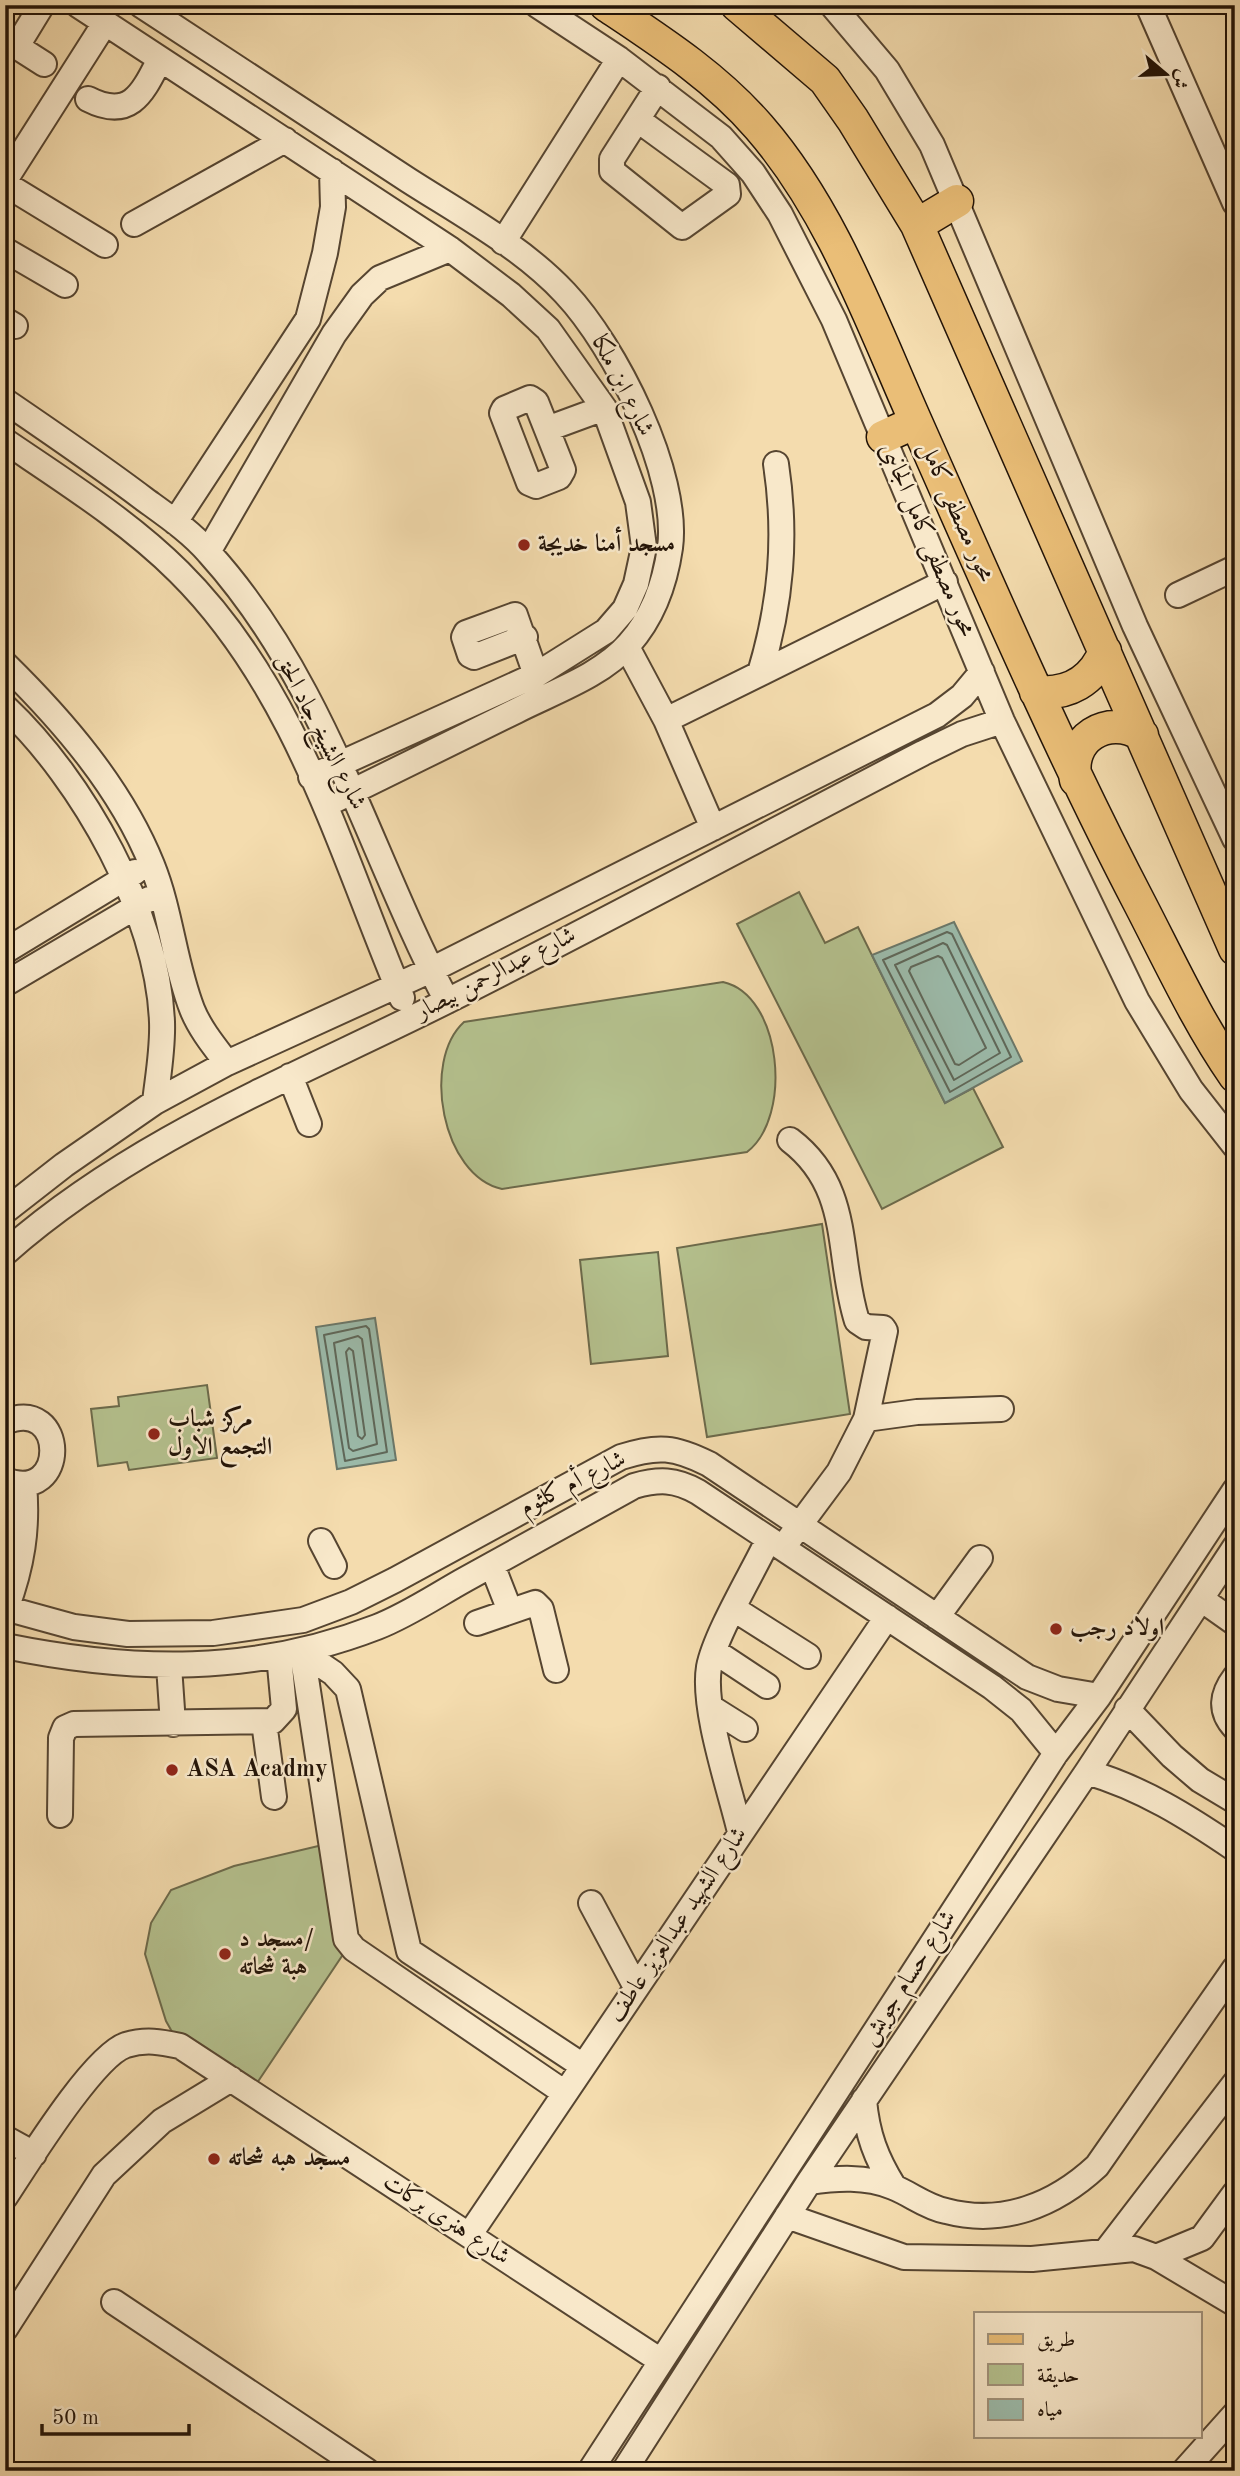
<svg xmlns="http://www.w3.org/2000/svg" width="1240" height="2476" font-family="'Old Standard TT',Amiri,serif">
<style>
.green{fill:#b5c28f;stroke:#6c6a4b;stroke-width:2}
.water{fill:#9cbcac;stroke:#6b786a;stroke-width:2}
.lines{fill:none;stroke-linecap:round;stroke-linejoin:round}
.shore{stroke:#5f685a;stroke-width:2}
.minor-casing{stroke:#564531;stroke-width:28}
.major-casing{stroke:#221307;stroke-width:35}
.minor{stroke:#f8e8ca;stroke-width:24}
.major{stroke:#eabe77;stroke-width:32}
.poi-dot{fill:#8f2418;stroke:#f8e8ca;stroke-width:2.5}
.labels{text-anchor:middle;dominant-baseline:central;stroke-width:5;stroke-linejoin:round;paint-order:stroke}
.street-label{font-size:24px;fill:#221307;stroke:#f8e8ca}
.poi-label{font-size:24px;font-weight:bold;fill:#221307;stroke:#f8e8ca;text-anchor:start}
</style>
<rect width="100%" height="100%" fill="#f4dcae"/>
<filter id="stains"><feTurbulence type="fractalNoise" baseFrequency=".00286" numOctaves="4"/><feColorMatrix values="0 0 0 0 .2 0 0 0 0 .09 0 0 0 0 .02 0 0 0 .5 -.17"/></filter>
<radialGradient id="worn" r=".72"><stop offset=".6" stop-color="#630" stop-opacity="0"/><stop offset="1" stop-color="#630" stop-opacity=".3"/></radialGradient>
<path class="green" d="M799 892 825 943 858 927 945 1103 973 1088 1003 1147 882 1209 737 924Z
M723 982C782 995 793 1117 747 1152L502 1189C442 1176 421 1061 464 1022Z
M822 1224 850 1414 707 1437 677 1248Z
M658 1252 668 1356 591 1364 580 1260Z
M207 1385 217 1458 129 1470 127 1462 98 1466 91 1409 119 1406 118 1397Z
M331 1843 350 1944 251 2092 180 2046 166 2021 145 1954 151 1923 171 1890 234 1866Z"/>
<path class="water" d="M954 922 1022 1061 945 1103 872 955Z
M375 1318 396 1460 337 1469 316 1327Z"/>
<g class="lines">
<path class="shore" d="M947 932 952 934 1011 1057 950 1092 883 960Z
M943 943 947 945 1000 1053 954 1080 895 965Z
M938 956 942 958 986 1048 959 1065 955 1064 909 971 911 967Z
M366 1326 369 1329 387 1452 345 1461 324 1335Z
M358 1336 362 1339 377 1444 353 1451 349 1448 334 1343Z
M349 1348 353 1351 365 1435 362 1439 358 1436 346 1352Z"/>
<defs>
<path id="minor" d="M78 5 450 249 511 295 548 329 604 408 638 502 644 547 636 584 625 609 606 631 536 675 311 777
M141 5C230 63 319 122 408 180 461 214 522 247 565 293 615 346 680 474 670 548 665 583 652 618 629 644 601 676 553 692 516 711 452 742 389 774 325 805
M537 5 619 59 721 137 753 173 780 214 834 320 1002 721 1137 1001 1191 1090 1235 1146
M832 5 887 70 932 145 1135 626 1235 839
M1148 5 1235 203
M5 39 44 64
M17 46 42 5
M88 99C131 121 143 92 160 59
M638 120 727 185 728 194 682 227 612 171V159L658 87
M5 180 105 23
M5 184 105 245
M134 224 285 140
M503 242 619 59
M5 250 65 285
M5 320 15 326
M530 398 536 402 563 470 559 477 536 486 529 483 502 413 504 409Z
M5 401C52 433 99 465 144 499 166 515 191 532 209 553 325 681 368 851 447 1001
M547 429 604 408
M5 441C64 481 129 522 179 572 296 688 340 851 402 998
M175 522 308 319 325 253 333 207 332 171
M208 552 334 334 362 295 380 278 450 249
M1178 595 1235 568
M525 637 474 657 470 655 464 637 466 633 515 615 536 675
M627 647 666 720 713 828
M5 664C63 721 121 788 152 865 171 912 174 963 192 1009 200 1029 214 1046 227 1063
M760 673C781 603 787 537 776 464
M5 707C83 780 158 914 162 1022 163 1049 158 1076 155 1102
M666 720 945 582
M5 951 135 872
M5 984 149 899
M290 1076 309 1124
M790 1140C853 1188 836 1255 857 1321L866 1327 883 1328 885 1331 866 1419 839 1472 790 1538
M5 1211 64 1165 155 1102 227 1063 431 970 937 715 962 696 982 672
M5 1253C135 1138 296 1077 449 1000 608 920 765 835 923 753L962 734 1002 721
M866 1419 917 1412 1001 1409
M5 1422C67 1395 69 1505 5 1480
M321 1541 334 1566
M492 1565 510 1611
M1201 1599 1235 1623
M5 1608 74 1627 128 1634 213 1633 303 1620 351 1602 395 1580 621 1457C658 1445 675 1447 709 1464L1027 1677 1058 1689 1099 1696
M6 1609C22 1566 28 1529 24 1484
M734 1609 808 1656
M937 1617 980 1558
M477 1623 535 1603 541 1609 556 1670
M5 1646C133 1672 253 1675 377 1627 408 1615 437 1595 466 1579 522 1548 578 1517 634 1486 659 1479 675 1479 698 1492L992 1687 1021 1710 1056 1753
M714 1651 767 1686
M302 1652 346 1939 354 1949 565 2093
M302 1652 333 1673 348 1689 409 1951 583 2066
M169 1666 173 1724
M1235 1677C1222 1694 1219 1711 1235 1728
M710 1707 745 1729
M1127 1709 1172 1756 1200 1780 1235 1801
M264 1722 274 1797
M1087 1772C1142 1788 1188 1817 1235 1849
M60 1815 61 1738 65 1728 74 1724 273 1721 284 1709 279 1655
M740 1832C730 1789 702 1709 709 1667 715 1635 753 1572 768 1540
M591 1903 636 1987
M864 2100C867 2134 876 2158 894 2187
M5 2138 34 2154
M809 2182C837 2178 865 2176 893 2187 911 2194 926 2207 946 2211 1003 2226 1055 2205 1097 2166L1235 1968
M5 2197C27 2164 93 2056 126 2045 146 2039 161 2042 180 2046L661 2361
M787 2216 904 2257 1032 2259 1134 2249 1156 2257 1235 2304
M470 2234 887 1617
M1106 2251 1235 2083
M1156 2257 1202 2238 1235 2193
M114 2302 367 2471
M5 2329 104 2175 162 2121 231 2079
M590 2471 1056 1753 1099 1696 1235 1490
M624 2471 809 2182 1087 1772 1235 1547
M1184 2471 1235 2414"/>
<path id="major" d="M606 5C660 41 716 77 759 127 832 211 871 321 916 422 988 584 1058 747 1140 904 1170 962 1198 1023 1235 1076
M737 5 825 80 853 120 917 225 1235 949
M917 225 957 201
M883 437 916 422
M1036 692C1068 695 1093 681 1105 651
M1076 780C1066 739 1108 713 1142 735"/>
</defs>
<use href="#minor" class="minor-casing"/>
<use href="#major" class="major-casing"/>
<use href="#minor" class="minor"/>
<use href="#major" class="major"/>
</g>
<g class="poi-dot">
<circle cx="524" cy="545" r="7"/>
<circle cx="154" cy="1434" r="7"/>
<circle cx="1056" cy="1629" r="7"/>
<circle cx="172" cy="1770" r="7"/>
<circle cx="225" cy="1954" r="7"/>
<circle cx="214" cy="2159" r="7"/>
</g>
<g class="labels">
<g class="street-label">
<text transform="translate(622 386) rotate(63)">شارع ابن ملكا</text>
<text transform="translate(956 512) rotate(66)">محور مصطفى كامل</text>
<text transform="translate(927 540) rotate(67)">محور مصطفى كامل الجانبى</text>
<text transform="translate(320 732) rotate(63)">شارع الشيخ جاد الحق</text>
<text transform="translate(496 974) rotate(-27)">شارع عبدالرحمن بيصار</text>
<text transform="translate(573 1484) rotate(-27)">شارع أم كلثوم</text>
<text transform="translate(678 1925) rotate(-56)">شارع الشهيد عبدالعزيز عاطف</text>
<text transform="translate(909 1978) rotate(-57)">شارع حسام جويش</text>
<text transform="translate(446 2220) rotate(33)">شارع هنرى بركات</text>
</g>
<g class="poi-label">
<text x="538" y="545">مسجد أمنا خديجة</text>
<text x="168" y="1420">مركز شباب<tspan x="168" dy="28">التجمع الاول</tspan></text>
<text x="1070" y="1629">اولاد رجب</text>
<text x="186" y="1770">ASA Acadmy</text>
<text x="239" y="1940">مسجد د/<tspan x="239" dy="28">هبة شحاته</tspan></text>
<text x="228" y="2159">مسجد هبه شحاته</text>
</g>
</g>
<rect width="1240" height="2476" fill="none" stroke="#f4dcae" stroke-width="28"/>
<rect x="7" y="7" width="1226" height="2462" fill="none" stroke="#221307" stroke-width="3.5"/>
<rect x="14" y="14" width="1212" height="2448" fill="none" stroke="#221307" stroke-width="2"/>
<rect x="974" y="2312" width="228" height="126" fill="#f8e8ca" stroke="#a2937c" stroke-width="2"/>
<rect x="988" y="2334" width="35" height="10" fill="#eabe77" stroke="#a2937c" stroke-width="2"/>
<text x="1037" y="2346" font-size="21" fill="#221307">طريق</text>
<rect x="988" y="2364" width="35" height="21" fill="#b5c28f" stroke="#a2937c" stroke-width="2"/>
<text x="1037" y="2382" font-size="21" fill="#221307">حديقة</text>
<rect x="988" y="2399" width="35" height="21" fill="#9cbcac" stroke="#a2937c" stroke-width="2"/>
<text x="1037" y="2416" font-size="21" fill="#221307">مياه</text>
<g transform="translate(1166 74) rotate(109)" stroke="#f8e8ca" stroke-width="5" paint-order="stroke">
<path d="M0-5L12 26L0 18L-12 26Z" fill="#221307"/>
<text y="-10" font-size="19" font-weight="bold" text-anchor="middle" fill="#221307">ش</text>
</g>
<path d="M42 2424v10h147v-10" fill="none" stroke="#221307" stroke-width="3.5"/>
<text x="52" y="2424" font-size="21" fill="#221307" stroke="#f8e8ca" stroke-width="5" paint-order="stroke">50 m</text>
<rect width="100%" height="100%" filter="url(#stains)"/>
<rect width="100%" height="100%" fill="url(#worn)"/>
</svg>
